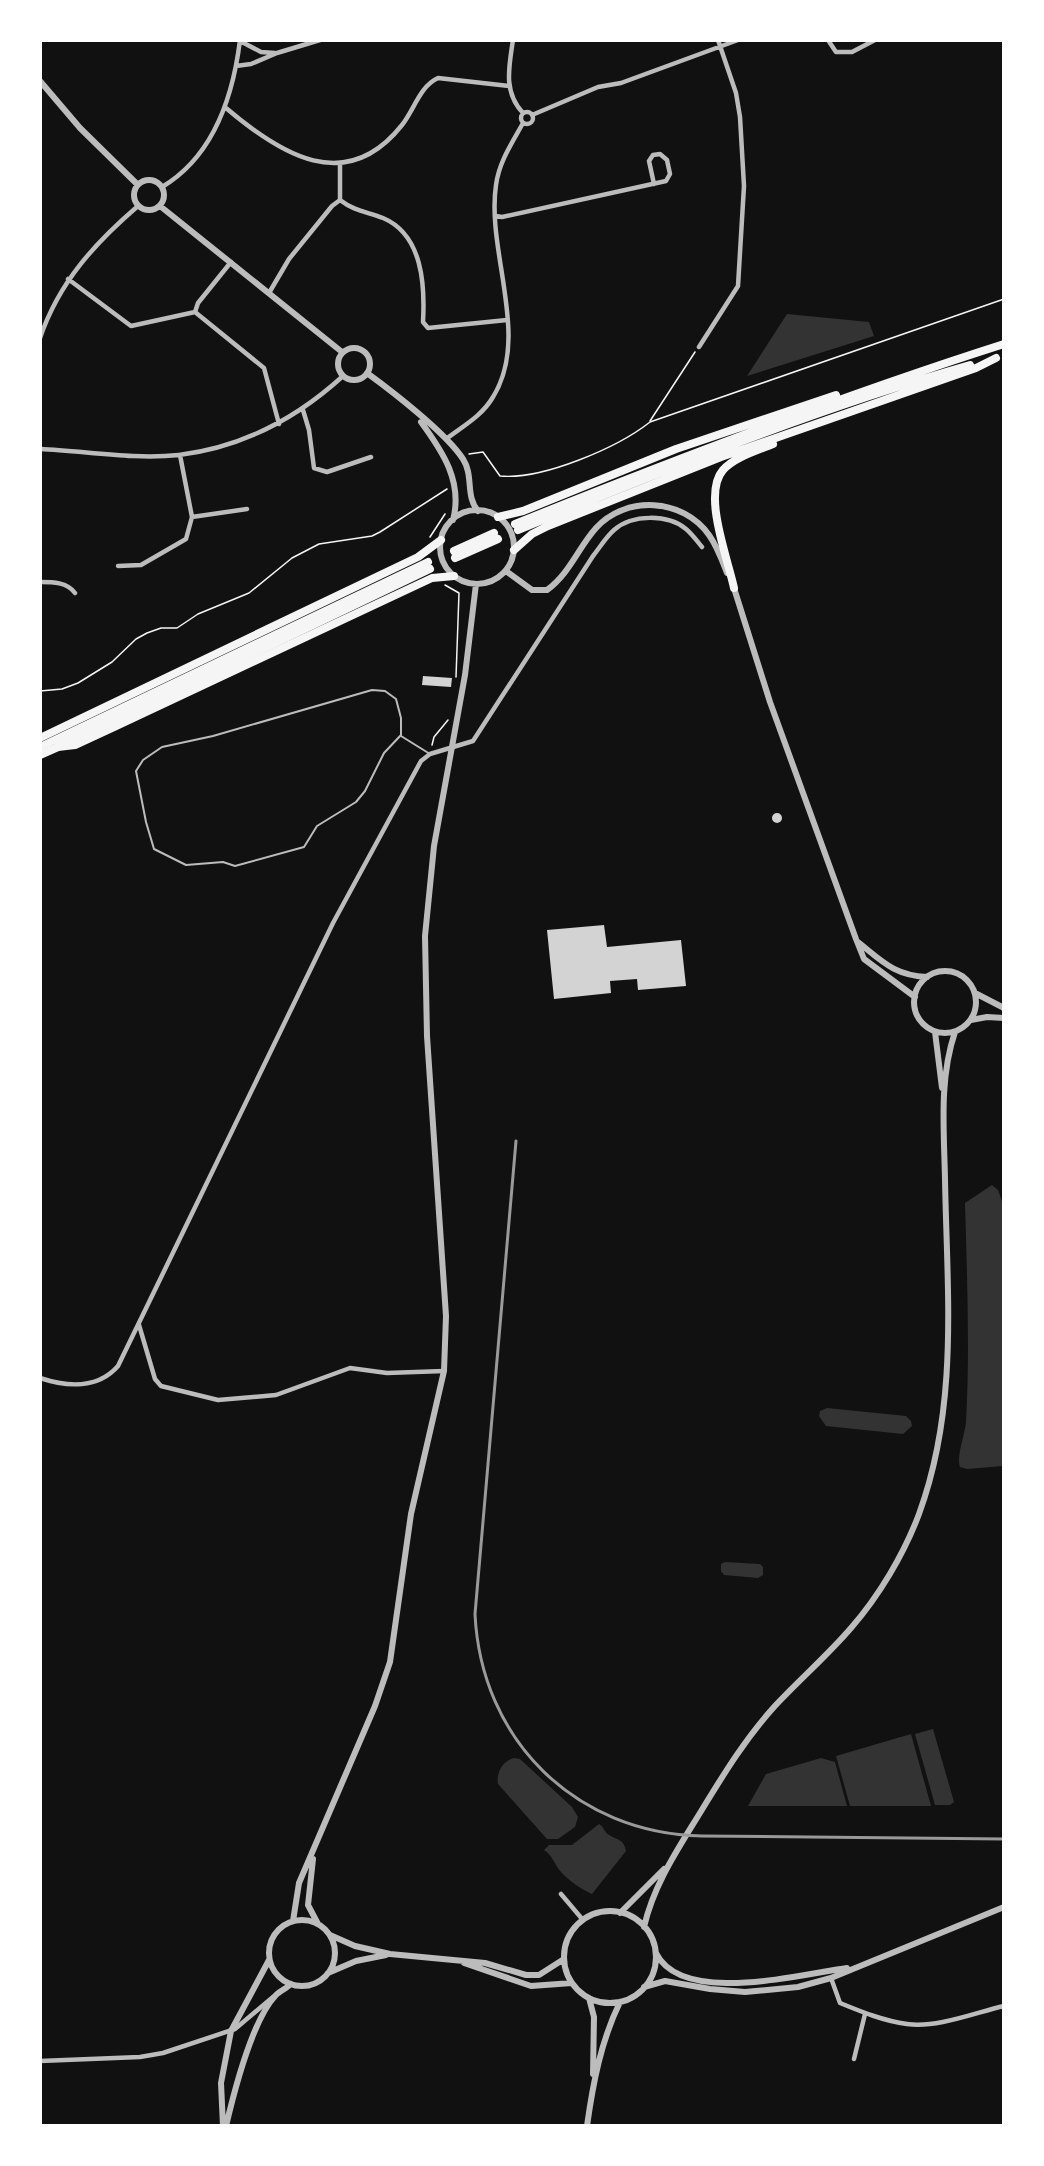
<svg xmlns="http://www.w3.org/2000/svg" width="1044" height="2166" font-family="'Work Sans',sans-serif">
<style>
.water{fill:#333}
.building{fill:#d3d3d3}
.lines{fill:none;stroke-linecap:round;stroke-linejoin:round}
.path{stroke:#f5f5f5;stroke-width:1.5}
.service{stroke:#bcbcbc;stroke-width:2}
.minor{stroke:#bcbcbc;stroke-width:4.5}
.tertiary{stroke:#bcbcbc;stroke-width:6}
.primary{stroke:#f5f5f5;stroke-width:8}
.trunk{stroke:#f5f5f5;stroke-width:8}
.rail{stroke:#9a9a9a;stroke-width:3}
</style>
<rect width="100%" height="100%" fill="#111"/>
<path class="water" d="M787 314 869 322 874 336 747 376Z
M992 1185 998 1190 1004 1207 1003 1466 967 1469 960 1467C956 1456 965 1435 966 1422 970 1349 967 1276 965 1203Z
M827 1408 906 1416 911 1421 912 1426 903 1434 826 1426 819 1416 820 1411Z
M725 1562 760 1564 763 1567V1575L758 1578 724 1575 721 1571V1564Z
M933 1729 954 1802 950 1805H935L915 1734Z
M911 1734 931 1806H850L836 1756Z
M514 1758 520 1759 572 1807 578 1817 575 1827 558 1839H547L498 1784C496 1772 503 1761 514 1758Z
M821 1758 835 1762 847 1806H748L766 1774Z
M599 1824C604 1827 604 1832 609 1835 617 1840 624 1839 626 1851L592 1894C581 1889 569 1881 561 1872 554 1864 553 1856 544 1850L549 1845H572Z"/>
<path class="building" d="M423 676 452 678 451 687 422 685Z
M772 818a5 5 0 1 1 10 0a5 5 0 1 1-10 0Z
M604 925 607 947 681 940 686 986 638 990 637 979 610 981 611 993 554 999 547 930Z"/>
<g class="lines">
<path class="path" d="M650 421 695 352
M469 454 483 452 500 476C542 480 617 448 650 422L1004 299
M430 537 445 514
M445 585 459 593 456 677
M40 691 62 689 78 683 112 662 136 639 147 633 161 628H177L198 614 249 593 292 558 319 544 372 536 380 532 447 489
M432 745 434 737 448 720"/>
<path class="service" d="M372 690 385 691 396 699 401 718V735L384 753 365 791 356 802 317 826 304 847 235 866 223 862 186 865 154 849 146 822 136 771 143 760 162 747 213 736Z
M401 736 430 754"/>
<path class="minor" d="M513 40C509 67 503 92 523 113
M828 40 836 52H852L875 40
M240 41 261 52 275 53
M236 66 251 64 277 53 320 40
M226 108C280 154 346 196 402 125 414 110 420 86 438 78L509 86
M521 118a6 6 0 1 1 12 0a6 6 0 1 1-12 0Z
M532 115 598 87 621 83 738 40
M162 187C214 156 233 97 240 40
M340 200V163
M496 216 502 217 666 181 670 174 667 160 660 154 653 155 649 161 654 184
M68 279 131 326 195 312 264 368 279 424
M269 293 289 259 332 206 340 200C354 211 368 212 383 218 423 235 425 286 423 322L428 328 507 320
M195 312 198 303 231 262
M40 338C59 282 95 243 138 206
M699 347 738 286 744 186 740 117 736 93 718 40
M303 410 309 430 314 468 327 472 371 457
M446 439C463 426 482 416 493 397 531 336 486 252 496 185 499 162 512 143 523 123
M40 449C86 451 134 460 179 455 243 447 296 419 343 376
M192 517 247 509
M118 566 141 565 186 539 192 517 180 455
M40 582C53 582 67 582 75 593
M139 1325 155 1379 161 1386 218 1400 276 1395 350 1368 387 1373 444 1371
M40 1378C67 1387 98 1389 118 1366L333 923 421 761 430 754 473 741 593 556C600 547 606 537 614 530 632 514 668 514 686 529 692 534 697 541 702 547
M561 1894 583 1920
M831 1978 840 2003C862 2012 884 2021 907 2024 938 2028 974 2013 1004 2006
M854 2059 865 2014
M40 2061 140 2057 163 2053 235 2029 273 1997"/>
<path class="tertiary" d="M40 81 80 128 138 185
M134 195a15 15 0 1 1 30 0a15 15 0 1 1-30 0Z
M160 206 342 352
M338 364a16 16 0 1 1 32 0a16 16 0 1 1-32 0Z
M367 373C393 392 446 433 463 459 474 476 465 496 478 511
M421 422C443 452 463 482 453 520
M440 547a37 37 0 1 1 74 0a37 37 0 1 1-74 0Z
M506 571 532 590H547C570 573 578 548 596 528 626 495 683 498 709 535 717 546 722 560 727 573
M733 585 770 702 856 939 864 959 915 997
M858 942C883 962 894 975 927 977
M914 1002a31 31 0 1 1 62 0a31 31 0 1 1-62 0Z
M975 993 1004 1008
M971 1020 987 1017 1004 1018
M935 1032 942 1088
M313 1859 308 1905 318 1924
M564 1957a46 46 0 1 1 92 0a46 46 0 1 1-92 0Z
M620 1913 664 1869
M269 1953a33 33 0 1 1 66 0a33 33 0 1 1-66 0Z
M293 1921 299 1883 375 1706 390 1662 411 1514 444 1371 446 1316 427 1036 425 936 434 846 465 675 476 584
M644 1927C654 1883 680 1846 703 1808 725 1772 746 1738 774 1707 799 1680 827 1656 851 1628 879 1596 904 1554 919 1514 959 1405 947 1293 945 1179 944 1130 939 1079 955 1032
M330 1935 355 1946 390 1954 485 1963 526 1975H539L564 1959
M656 1953C682 2006 802 1974 847 1968
M464 1963 531 1986 572 1983
M328 1973 356 1961 386 1955
M644 1987 665 1981 710 1989 745 1992 798 1987 831 1978 1004 1907
M589 1998 594 2017 593 2074
M223 2126 221 2083 231 2031 269 1960
M226 2126C234 2092 252 2020 276 1995 280 1991 287 1988 291 1984
M587 2126C593 2083 601 2041 620 2002"/>
<path class="primary" d="M40 738 418 557 441 540
M40 755 58 747 75 745 116 726 432 578 454 576"/>
<path class="trunk" d="M498 517 523 511 676 449 836 395
M515 524C676 459 838 397 1004 344
M518 530C667 469 816 409 970 365
M514 550 532 534 548 526 721 457 976 368 996 358
M454 551 494 533
M455 558 498 539
M734 588C728 559 702 494 723 470 735 457 756 451 773 444
M40 747 428 562
M58 747 430 569"/>
<path class="rail" d="M516 1141 475 1614C481 1740 575 1833 702 1836L1004 1839"/>
</g>
<rect width="1044" height="2166" fill="none" stroke="#ffffff" stroke-width="84"/>
</svg>
